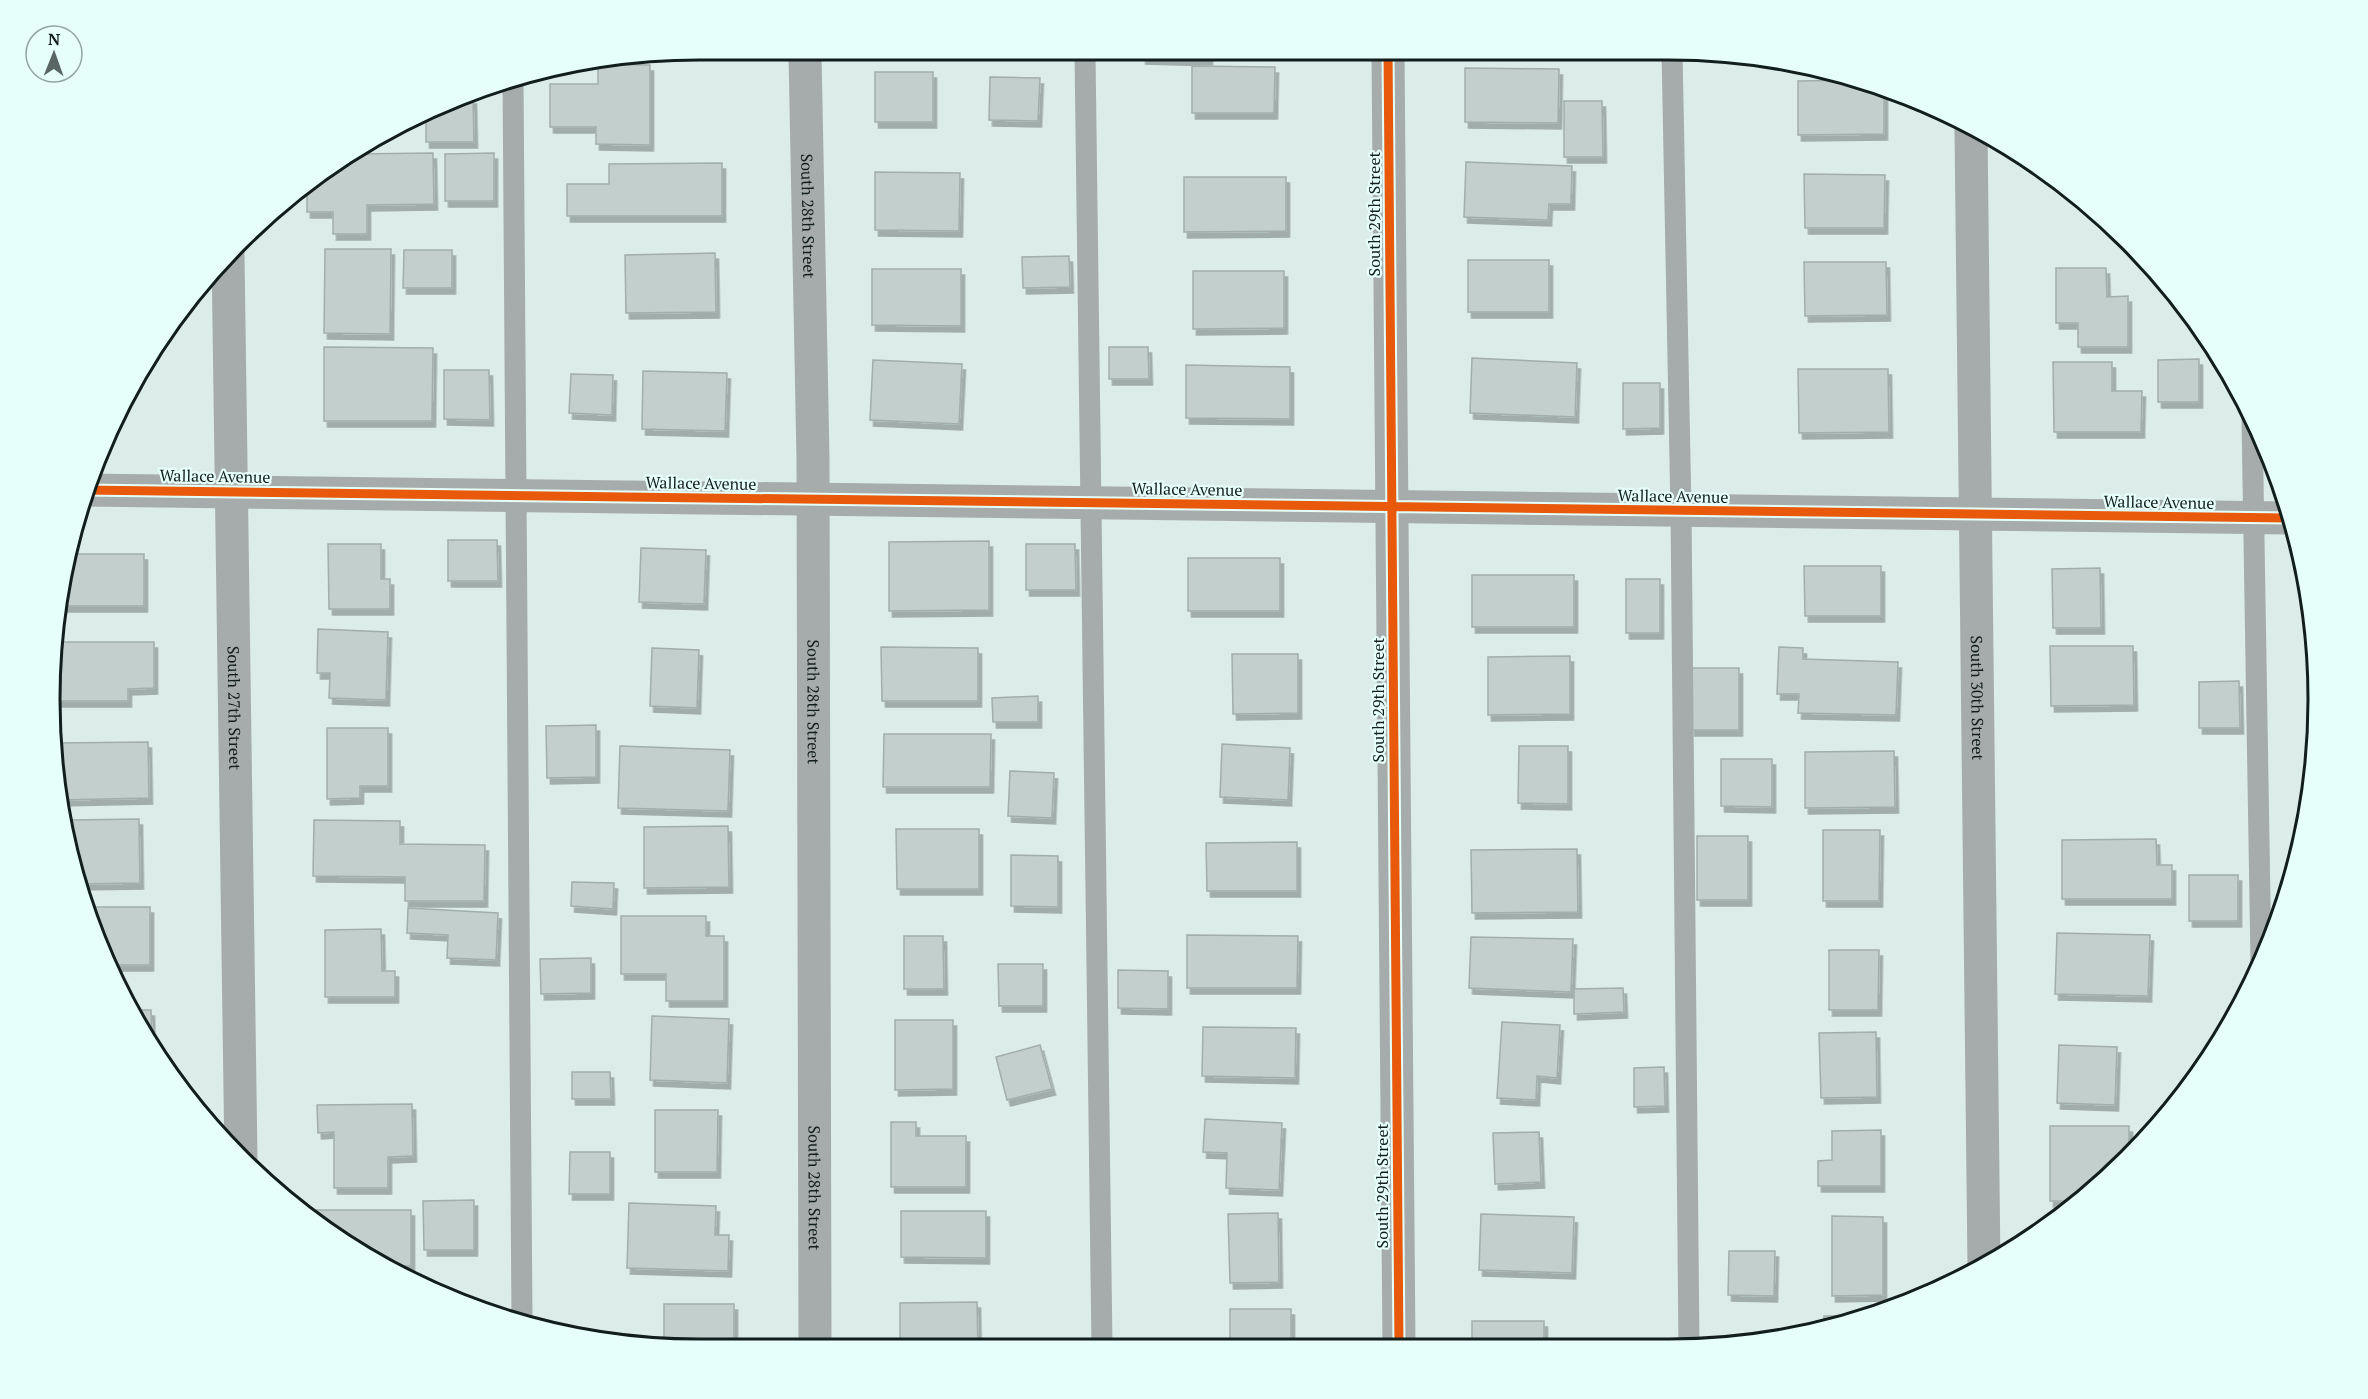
<svg xmlns="http://www.w3.org/2000/svg" width="2368" height="1399" font-family="'PT Serif',serif">
<style>
.building{fill:#c2cfcd;stroke:#a1aeac;stroke-width:1.5;filter:url(#shadow)}
.lines{fill:none;stroke-linecap:round;stroke-linejoin:round}
.service{stroke:#a6acab;stroke-width:21}
.minor{stroke:#a6acab;stroke-width:33}
.cycleway-casing{stroke:#e6fffa;stroke-width:13}
.cycleway{stroke:#e8590c;stroke-width:9}
.labels{text-anchor:middle;dominant-baseline:central;stroke-width:4.5;stroke-linejoin:round;paint-order:stroke}
.street-label{font-size:16px;fill:#121e1c;stroke:#e6fffa}
.rim{fill:none;stroke:#121e1c;stroke-width:3}
</style>
<defs>
<filter id="shadow"><feDropShadow dx="3.5" dy="6" stdDeviation="0" flood-color="#0004"/></filter>
</defs>
<rect width="100%" height="100%" fill="#dbece9"/>
<path class="building" d="M1143 53H1209V60L1142 58Z
M598 64 650 65V145L596 144V127H550V84H598Z
M1192 66 1275 67 1274 113H1192Z
M1465 68 1559 69 1558 123 1465 122Z
M875 72H933V122H875Z
M990 77 1040 78 1038 121 989 120Z
M1858 80 1884 87V134L1798 135V81Z
M456 98H473L474 142H426V111Z
M1564 101H1602L1603 157H1564Z
M433 153 434 204 367 205V234H333V212H307V182L352 154Z
M494 153V201H445V154Z
M1466 162 1572 166 1571 204H1549L1548 220 1464 217Z
M722 163V216H567V184H609V164Z
M875 172 960 173 959 231 875 230Z
M1804 174 1885 175 1884 228H1805Z
M1184 177H1286V231L1184 232Z
M325 249H391L390 334 324 333Z
M404 250H452V288H403Z
M715 253 716 312 626 313 625 255Z
M1069 256 1070 287 1023 288 1022 257Z
M1468 260H1549V312H1468Z
M1804 262H1886L1887 315 1805 316Z
M2056 268H2106L2107 297 2128 296V347H2078V323H2056Z
M872 269H961V326L872 325Z
M1193 271H1284V328L1193 329Z
M324 347 433 348 432 421H324Z
M1109 347H1148L1149 379H1109Z
M1472 358 1577 363 1575 417 1470 413Z
M2199 359V402H2158V360Z
M873 360 962 364 959 424 870 420Z
M2053 362H2112V391H2142L2141 432H2054Z
M1186 365 1290 367V419L1186 418Z
M1798 369H1888L1889 432 1799 433Z
M444 370H489L490 420 444 419Z
M643 371 727 373 725 431 642 429Z
M571 374 613 375 612 415 569 413Z
M1623 383H1660V428L1623 429Z
M448 540H497L498 581H448Z
M989 541V610L889 611V542Z
M328 544H381V579H390V609H329Z
M1026 544H1075L1076 590H1026Z
M641 548 706 550 704 604 639 602Z
M69 554H144V606H57Z
M1188 558H1280V611H1188Z
M1804 566H1881V616H1805Z
M2100 568 2101 628H2053L2052 569Z
M1472 575H1574V627H1472Z
M1626 579H1660V633H1626Z
M318 629 388 632 386 700 329 698 330 673H317Z
M53 642H154V688L128 689V701H50Z
M2050 646H2133L2134 705 2051 706Z
M881 647 978 648V701H882Z
M1779 647 1803 648V659L1898 662 1896 715 1798 713 1799 694H1777Z
M652 648 699 650 697 708 650 706Z
M1232 654H1298V713L1233 714Z
M1570 656V714L1488 715V657Z
M1691 668H1739V730H1691Z
M2239 681 2240 728H2199V682Z
M1038 696V722H993L992 698Z
M596 725V777L547 778 546 726Z
M327 728H388V786H360V798L327 799Z
M884 734H991L990 787H883Z
M148 742 149 798 59 800 54 743Z
M1222 744 1290 748 1288 800 1220 797Z
M620 746 730 750 728 811 618 808Z
M1519 746H1568V804L1518 803Z
M1894 751 1895 807 1805 808V752Z
M1721 759H1772V807L1721 806Z
M1010 771 1054 773 1052 818 1008 816Z
M139 819 140 883 77 884 72 862 71 820Z
M314 820 400 821V844L485 845 484 901H405V877L313 876Z
M728 826 729 887 644 888V827Z
M896 829H979V889H897Z
M1823 830H1880L1879 901H1823Z
M1697 836H1748V900H1697Z
M2156 839 2157 865H2172V899H2062V840Z
M1297 842V891H1207L1206 843Z
M1577 849 1578 912 1472 913 1471 850Z
M1011 855 1058 856V907L1011 906Z
M2189 875H2238V921H2189Z
M572 882 614 883 613 909 571 906Z
M84 907H150V965H109Z
M408 908 498 913 496 960 447 958 448 935 407 933Z
M621 916H706V936H724V1001H666V974H621Z
M381 929 382 971H395V997H325V930Z
M2057 933 2150 935 2148 996 2055 994Z
M1187 935 1298 936 1297 988H1187Z
M904 936H943L944 989H904Z
M1471 937 1573 939 1571 992 1469 988Z
M1829 950H1879L1878 1010H1829Z
M591 958V993L541 994 540 959Z
M998 964H1043V1006H999Z
M1118 970 1168 971V1009L1118 1008Z
M1623 988 1624 1012 1574 1014V989Z
M130 1010H151L152 1048 136 1024Z
M652 1016 729 1019 727 1083 650 1080Z
M895 1020H953V1089L895 1090Z
M1502 1022 1560 1025 1557 1078 1537 1076 1536 1100 1497 1098Z
M1203 1027 1296 1028 1295 1078 1202 1076Z
M1876 1032 1877 1097 1821 1098 1819 1033Z
M1040 1045 1052 1089 1007 1100 996 1057Z
M2059 1045 2117 1047 2115 1105 2057 1103Z
M1664 1067 1665 1106 1634 1107V1068Z
M572 1072H610L611 1099H572Z
M412 1104 413 1156 388 1157V1188H334V1132L318 1133 317 1105Z
M655 1110H718L717 1172H655Z
M1205 1119 1282 1123 1279 1190 1226 1188 1227 1153 1203 1152Z
M891 1122H916V1136H966V1187H891Z
M2050 1126H2129V1151L2097 1188 2079 1201H2050Z
M1881 1130V1186H1818V1161L1832 1160V1131Z
M1539 1132 1541 1182 1495 1184 1493 1133Z
M570 1152H610V1194H569Z
M474 1200V1250H424L423 1201Z
M629 1203 716 1206 715 1235H729L728 1271 627 1268Z
M317 1210H411V1266H391L338 1240 317 1223Z
M901 1211H986V1258L901 1257Z
M1278 1213 1279 1282 1230 1283 1228 1214Z
M1481 1214 1574 1217 1572 1273 1479 1270Z
M1832 1216 1883 1217V1295L1832 1296Z
M1729 1251H1775L1774 1296 1728 1295Z
M977 1302 978 1348H900V1303Z
M664 1304H734V1348H664Z
M1230 1309H1291V1348H1230Z
M1824 1316H1864L1824 1329Z
M1472 1321H1544V1348H1472Z
M1729 1339H1766L1729 1345Z"/>
<g class="lines">
<path class="service" d="M1672 51 1681 511 1689 1348
M1085 53 1102 1348
M513 79 522 1321
M2252 419 2261 962"/>
<g class="minor">
<path d="M1388 52 1399 1348"/>
<path id="s1" d="M805 54 813 458 815 1348"/>
<path id="s2" d="M1971 130 1984 1267"/>
<path id="s3" d="M228 255 241 1160"/>
<path d="M84 490 2290 518"/>
</g>
<defs>
<path id="cycleway" d="M1388 52 1399 1348
M84 490 2290 518"/>
</defs>
<use href="#cycleway" class="cycleway-casing"/>
<use href="#cycleway" class="cycleway"/>
</g>
<g class="labels">
<g class="street-label">
<text transform="translate(1374 214) rotate(-90)">South 29th Street</text>
<text stroke="none"><textPath href="#s1" startOffset="162">South 28th Street</textPath></text>
<text transform="translate(215 476) rotate(1)">Wallace Avenue</text>
<text transform="translate(701 483) rotate(1)">Wallace Avenue</text>
<text transform="translate(1187 489) rotate(1)">Wallace Avenue</text>
<text transform="translate(1673 496) rotate(1)">Wallace Avenue</text>
<text transform="translate(2159 502) rotate(1)">Wallace Avenue</text>
<text stroke="none"><textPath href="#s2" startOffset="568">South 30th Street</textPath></text>
<text transform="translate(1378 700) rotate(-90)">South 29th Street</text>
<text stroke="none"><textPath href="#s1" startOffset="648">South 28th Street</textPath></text>
<text stroke="none"><textPath href="#s3" startOffset="453">South 27th Street</textPath></text>
<text transform="translate(1382 1186) rotate(-90)">South 29th Street</text>
<text stroke="none"><textPath href="#s1" startOffset="1134">South 28th Street</textPath></text>
</g>
</g>
<path d="M0 0H2368V1399H0ZM699 60H1669A639 639 0 0 1 2308 699V700A639 639 0 0 1 1669 1339H699A639 639 0 0 1 60 700V699A639 639 0 0 1 699 60Z" fill="#e6fffa" fill-rule="evenodd"/>
<path class="rim" d="M699 60H1669A639 639 0 0 1 2308 699V700A639 639 0 0 1 1669 1339H699A639 639 0 0 1 60 700V699A639 639 0 0 1 699 60Z"/>
<g transform="translate(54 54) rotate(1)"><circle r="28" fill="#e6fffa" stroke="#91a5a1" stroke-width="1.5"/>
<path d="M0-4.5L10 22L0 15L-10 22Z" fill="#586664"/>
<text y="-9" font-size="16" font-weight="bold" text-anchor="middle" fill="#121e1c">N</text>
</g>
</svg>
